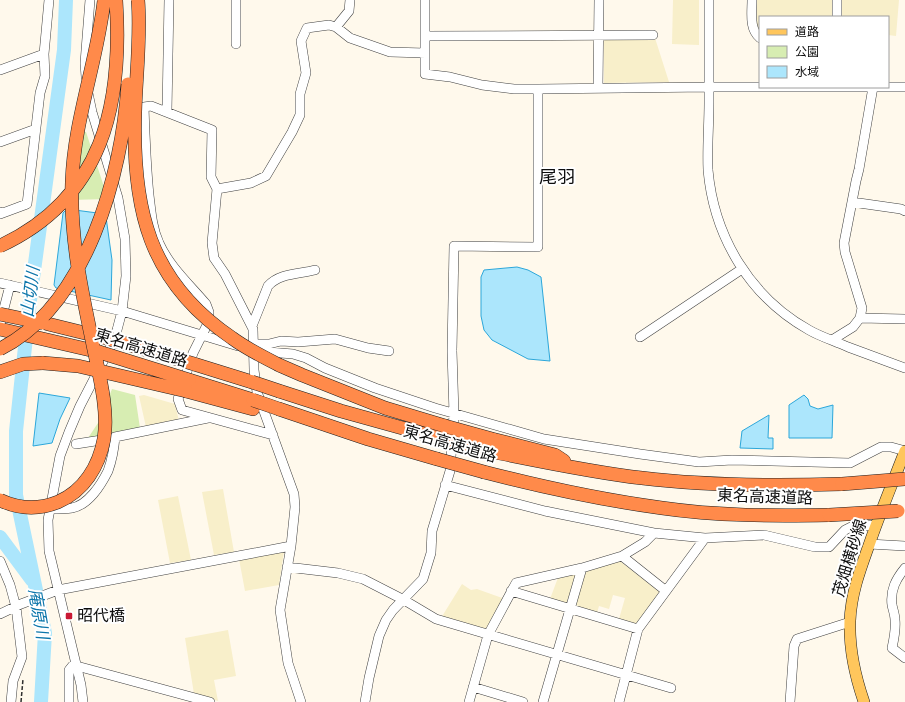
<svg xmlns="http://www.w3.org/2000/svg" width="905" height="702" viewBox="0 0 905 702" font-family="Spectral,'Noto Sans JP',serif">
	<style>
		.farmland { fill: #f8efca }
		.green { fill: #d7edb2 }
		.water { fill: #ace6fc; stroke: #2ca7da }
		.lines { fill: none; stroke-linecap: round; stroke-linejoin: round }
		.river { stroke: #ace6fc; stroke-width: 14 }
		.minor-casing { stroke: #404040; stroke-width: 10 }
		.major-casing { stroke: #1e1e1e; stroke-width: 12 }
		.highway-casing { stroke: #1e1e1e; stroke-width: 14 }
		.path { stroke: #2f2f2f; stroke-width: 1.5; stroke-dasharray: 4 2; stroke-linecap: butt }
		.minor { stroke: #fff; stroke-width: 9 }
		.major { stroke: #ffc65c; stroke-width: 11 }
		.highway { stroke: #ff8a4a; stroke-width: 13 }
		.highway-bridge-casing { stroke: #1e1e1e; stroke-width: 14; stroke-linecap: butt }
		.highway-bridge { stroke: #ff8a4a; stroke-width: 13 }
		.poi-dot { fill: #c91833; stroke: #fff; stroke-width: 1.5 }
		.labels { text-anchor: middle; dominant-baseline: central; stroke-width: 4; stroke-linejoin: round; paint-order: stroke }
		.street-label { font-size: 16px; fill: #0d0d0d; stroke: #fff }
		.poi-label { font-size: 16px; fill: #0d0d0d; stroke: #fff; text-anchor: start }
		.water-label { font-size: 17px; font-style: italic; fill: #0b75aa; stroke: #fff }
		.quarter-label { font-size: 18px; fill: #0d0d0d; stroke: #fff }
	</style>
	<rect width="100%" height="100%" fill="#fff9ec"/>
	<path class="farmland" d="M 673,0 L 699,0 L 699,45 L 672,44 Z
		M 757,0 L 833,0 L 833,17 L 760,17 L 760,31 L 757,31 Z
		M 842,0 L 899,0 L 896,36 L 888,35 L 888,17 L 842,17 Z
		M 606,38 L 655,38 L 669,82 L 604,83 L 604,41 Z
		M 144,395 L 175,404 L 179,421 L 146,427 L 139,396 Z
		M 223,489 L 234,552 L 214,555 L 202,492 Z
		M 178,496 L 191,560 L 170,563 L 158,500 Z
		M 284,551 L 279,585 L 245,591 L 239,559 Z
		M 620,561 L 661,593 L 636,624 L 619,619 L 625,598 L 613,595 L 609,609 L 599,606 L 597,613 L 578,607 L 576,603 L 585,571 Z
		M 575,572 L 577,575 L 569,603 L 566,604 L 550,599 L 559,575 Z
		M 462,584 L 471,590 L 477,589 L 505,599 L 487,632 L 441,618 Z
		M 228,630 L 236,676 L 214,680 L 218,701 L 194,694 L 185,638 Z"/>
	<path class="green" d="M 86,132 L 108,199 L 70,200 L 75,133 Z
		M 112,389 L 135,395 L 140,428 L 88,438 L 100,420 Z"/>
	<path class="water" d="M 67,209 L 105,214 L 106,217 L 112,260 L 111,300 L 56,288 L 54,285 L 63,213 Z
		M 517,267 L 528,270 L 541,277 L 550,361 L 528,359 L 492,340 L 484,330 L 481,316 L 481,277 L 484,270 Z
		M 39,393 L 70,398 L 60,419 L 52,443 L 33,446 Z
		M 804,395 L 808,399 L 810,406 L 818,409 L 833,405 L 832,438 L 789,438 L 789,405 Z
		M 769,415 L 768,438 L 773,438 L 773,449 L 740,448 L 742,431 Z"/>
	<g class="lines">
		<path class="river" d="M 0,537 L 32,580
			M 41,702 L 45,633 L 16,495 L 16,431 L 30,300 L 64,50 L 66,0"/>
		<defs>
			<path id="minor" d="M 425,0 L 425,74 L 450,77 L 482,85 L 514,89 L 538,89 L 709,87 L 905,87
				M 709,0 C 709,34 709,69 709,103 C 709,125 707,148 708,170 C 714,237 750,297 809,330 C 821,337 835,341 848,347 C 867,354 886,361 905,368
				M 752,0 C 752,13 749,29 760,38
				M 837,0 L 837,17
				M 336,27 L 349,11 L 350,0
				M 425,36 L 653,35
				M 236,44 L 236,0
				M 0,70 L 44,54
				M 86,77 L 85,63 L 90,0
				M 598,88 L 599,0
				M 167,111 L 169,0
				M 0,142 L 36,129
				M 217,189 L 251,183 L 266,176 L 292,132 L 300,115 L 300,94 L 306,73 L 301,41 L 307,28 L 329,25 L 336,27 L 350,38 L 390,52 L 425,53
				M 852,202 L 901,209 L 905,211
				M 0,212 L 0,214 L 27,204 L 40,93 L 45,76 L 44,54 L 49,0
				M 0,283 L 122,311 L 238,346
				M 860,318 L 905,319
				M 0,324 L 10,285
				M 252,326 L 268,286 C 279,273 300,274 315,270
				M 640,337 L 742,269
				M 832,340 L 853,327 L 860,318 L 862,308 L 845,252 L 844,243 L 856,181 L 859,169 L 873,87
				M 254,344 L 269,344 L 281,341 L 298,342 L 335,339 L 368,348 L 389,351
				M 256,351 L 293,354 L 306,358 L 325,368 L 375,388 L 435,408 L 544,439 L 640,454 L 699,462 L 732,460 L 850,463 L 881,447 L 891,447 L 905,451
				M 273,435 L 182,410 L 178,399 L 193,353 L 207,325 L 209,312 L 206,304 C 190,285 169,266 159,243 C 152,228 151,211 149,195 C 146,166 145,137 144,107 L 151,106 L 212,130 L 211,177 L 217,189 L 212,243 L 214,258 L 225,274 L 253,329 L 254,370 L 257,392 L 294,494 L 295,507 L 291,546 L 280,610 L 288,663 L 301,702
				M 76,444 L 108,439
				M 445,485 L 545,511 L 654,533 L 705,538 L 764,535 L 815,547 L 829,547 L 845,530 L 851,527 L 876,525
				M 50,509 C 57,509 65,509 72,508 C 88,505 101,485 108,471 C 112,460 114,449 115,437 L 208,418
				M 869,544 L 905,546
				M 622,556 L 666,591
				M 0,561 L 10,585 L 16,607 L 22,657 L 13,681 L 11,702
				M 287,567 L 338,573 L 363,579 L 404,600 L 436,619 L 671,688
				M 905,568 C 896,579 890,590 892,605 C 893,610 895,615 895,620 C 896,629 894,639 892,648 L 905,658
				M 511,591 L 638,629
				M 0,614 L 21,604 L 58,590 L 291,546
				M 473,687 L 523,702
				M 69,702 L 69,670 L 73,665 L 210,702
				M 83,702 L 81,685 L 49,551 L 48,520 L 60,456 L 69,432 L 80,406 L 111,346 L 117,330 L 122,311 L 126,276 L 125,239 L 118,198 L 92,112 L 88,93
				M 365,702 L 369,678 L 379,636 L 386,620 L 393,610 L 423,579 L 431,553 L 432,531 L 450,471 L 454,414 L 452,351 L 454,246 L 538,247 L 538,89
				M 469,702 L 488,635 L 516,583 L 582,568 L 622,556 L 645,542 L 654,533
				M 543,702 L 582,568
				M 619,702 L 638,629 L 705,538
				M 790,702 L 794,646 L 797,639 L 850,622"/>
			<path id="major" d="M 864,702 C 855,676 849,649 850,621 C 851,594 860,570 869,545 C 880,513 893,482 905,451"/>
			<path id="highway" d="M 48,324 L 101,337
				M 0,329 L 99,352
				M 194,364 L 252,382
				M 279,365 L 302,375 L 385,408 L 445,426
				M 0,372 L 23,364 L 43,363
				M 189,380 L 253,400
				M 186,391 L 253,409
				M 279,391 L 341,411 L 442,439
				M 279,409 L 368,439 L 437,459
				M 492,439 L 555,455 L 564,461
				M 489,451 C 540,461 590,472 642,478 C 708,486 775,486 842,484
				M 484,472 C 542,487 602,500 662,508 C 717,516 773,516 829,515"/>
		</defs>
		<use href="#minor" class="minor-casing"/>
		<use href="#major" class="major-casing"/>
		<use href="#highway" class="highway-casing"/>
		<path class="path" d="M 21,702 L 23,679"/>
		<use href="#minor" class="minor"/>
		<use href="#major" class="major"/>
		<use href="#highway" class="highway"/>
		<defs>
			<path id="highway-bridge" d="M 138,0 C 141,37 136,75 135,112 C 132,208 148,281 232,338 C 247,349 263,357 279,365
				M 0,246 C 103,198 123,105 116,0
				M 0,314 L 43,323
				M 103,337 L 194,364
				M 0,349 C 87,305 122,174 128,84
				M 99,352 L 189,380
				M 43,363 L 78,366 L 186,391
				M 252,382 L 279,391
				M 253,400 L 279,409
				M 445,426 L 492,439
				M 442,439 L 489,451
				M 437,459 L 484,472
				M 842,484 L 905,479
				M 0,500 C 19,509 38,510 58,502 C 84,491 99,466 104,439 C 109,408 98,371 92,340 C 81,288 70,236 72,182 C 74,120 97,62 104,1
				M 829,515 L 898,511"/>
		</defs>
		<use href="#highway-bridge" class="highway-bridge-casing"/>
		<use href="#highway-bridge" class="highway-bridge"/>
	</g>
	<rect class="poi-dot" x="65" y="612" width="8" height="8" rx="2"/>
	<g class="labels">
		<g class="street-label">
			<text transform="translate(141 348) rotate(17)">東名高速道路</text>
			<text transform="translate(450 444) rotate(16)">東名高速道路</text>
			<text transform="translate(765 497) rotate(2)">東名高速道路</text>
			<text transform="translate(850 558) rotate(-73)">茂畑横砂線</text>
		</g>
		<g class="poi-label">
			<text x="77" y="616">昭代橋</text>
		</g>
		<g class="water-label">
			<text transform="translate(31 292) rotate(-83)">山切川</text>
			<text transform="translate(38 614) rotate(80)">庵原川</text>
		</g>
		<g class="quarter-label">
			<text x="557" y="177">尾羽</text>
		</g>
	</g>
	<rect x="759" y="16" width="130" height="72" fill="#ffffff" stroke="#9e9e9e"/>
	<rect x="767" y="29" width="20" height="6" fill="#ffc65c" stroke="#9e9e9e"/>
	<text x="795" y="36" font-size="12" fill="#0d0d0d">道路</text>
	<rect x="767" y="46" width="20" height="12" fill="#d7edb2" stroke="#9e9e9e"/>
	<text x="795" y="56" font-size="12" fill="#0d0d0d">公園</text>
	<rect x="767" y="66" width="20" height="12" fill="#ace6fc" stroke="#9e9e9e"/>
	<text x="795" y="76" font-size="12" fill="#0d0d0d">水域</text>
</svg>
